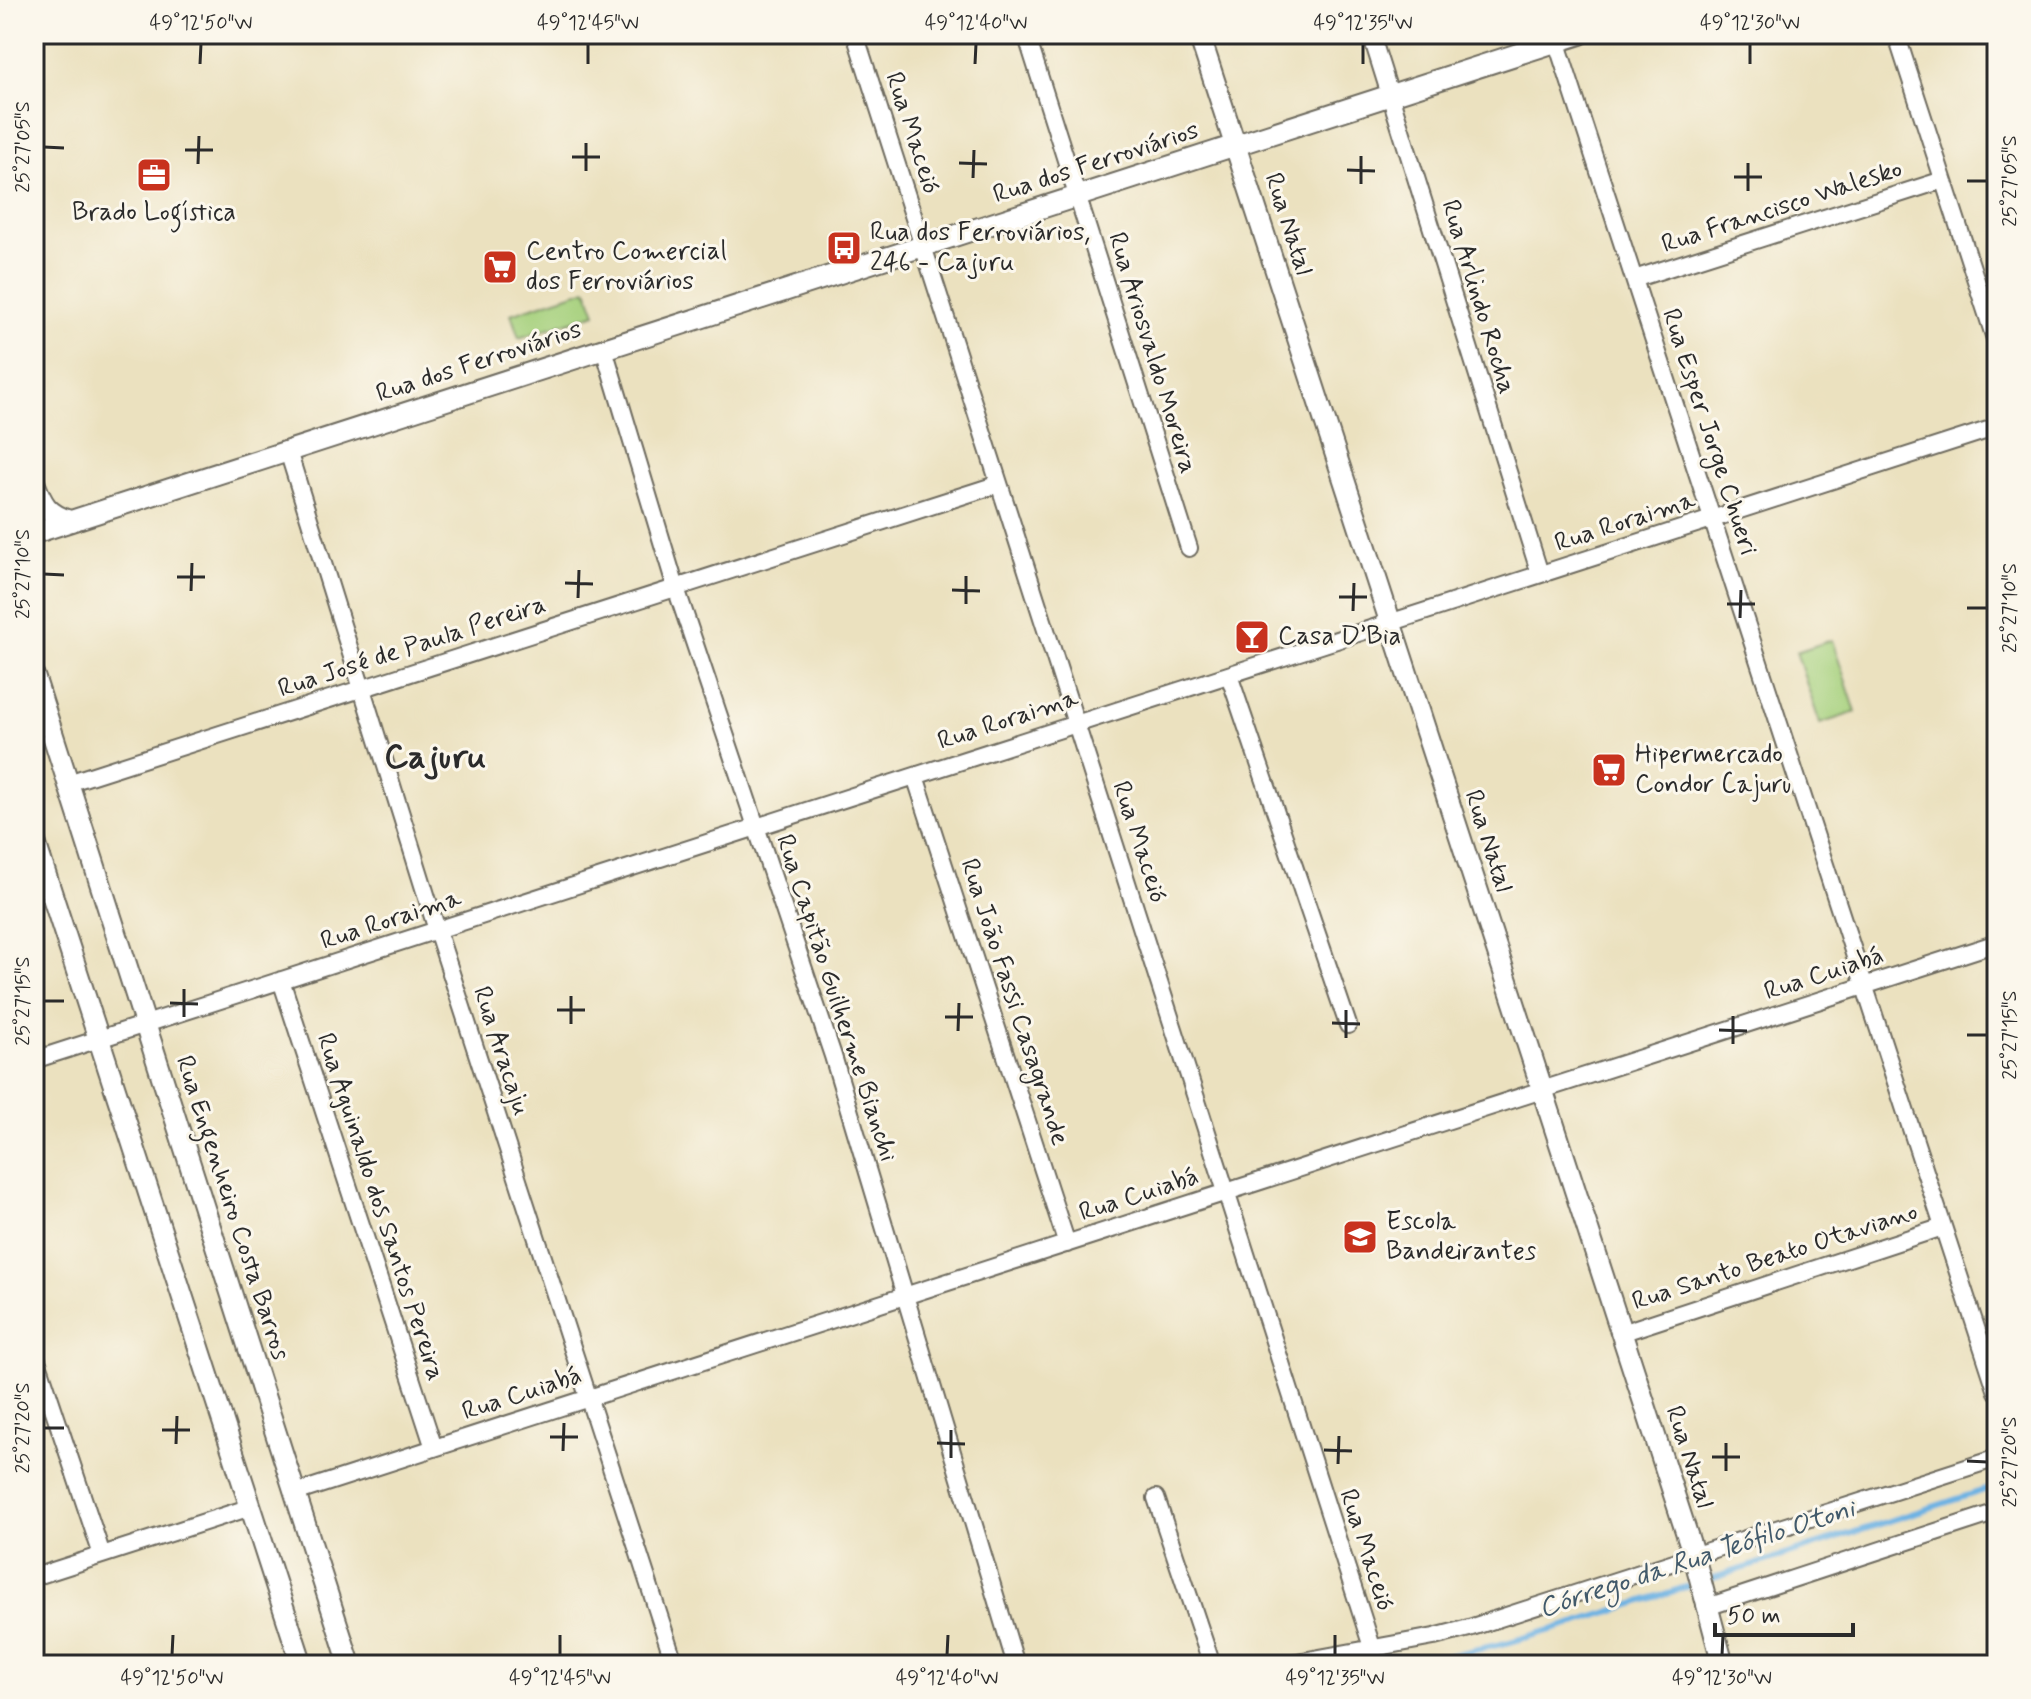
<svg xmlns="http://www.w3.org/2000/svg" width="2031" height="1699" viewBox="0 0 2031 1699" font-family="Mynerve,sans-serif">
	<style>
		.green { fill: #a5d07c; stroke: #687e54; stroke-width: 2 }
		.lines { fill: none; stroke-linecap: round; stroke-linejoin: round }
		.stream { stroke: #6db2e3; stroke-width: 6 }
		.minor-casing { stroke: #6e6b5f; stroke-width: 20 }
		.tertiary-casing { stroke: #6e6b5f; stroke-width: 24 }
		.minor { stroke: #fff; stroke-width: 16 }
		.tertiary { stroke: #fff; stroke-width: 20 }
		.ticks { fill: none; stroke: #2b2b2b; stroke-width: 3 }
		.labels { text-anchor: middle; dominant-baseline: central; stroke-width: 6; stroke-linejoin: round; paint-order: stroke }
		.street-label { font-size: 26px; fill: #2b2b2b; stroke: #fbf7ec }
		.poi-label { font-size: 26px; fill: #2b2b2b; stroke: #fbf7ec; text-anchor: start }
		.water-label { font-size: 28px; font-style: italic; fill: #425a6b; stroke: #fbf7ec }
		.district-label { font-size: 34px; font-weight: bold; fill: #2b2b2b; stroke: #fbf7ec }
		.neatline { fill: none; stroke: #2b2b2b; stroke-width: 3 }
		.ticks-label { font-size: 20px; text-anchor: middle; fill: #2b2b2b }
	</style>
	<rect width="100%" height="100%" fill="#fbf7ec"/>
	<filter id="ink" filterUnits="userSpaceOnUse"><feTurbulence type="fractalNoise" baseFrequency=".0125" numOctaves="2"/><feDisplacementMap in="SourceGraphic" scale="16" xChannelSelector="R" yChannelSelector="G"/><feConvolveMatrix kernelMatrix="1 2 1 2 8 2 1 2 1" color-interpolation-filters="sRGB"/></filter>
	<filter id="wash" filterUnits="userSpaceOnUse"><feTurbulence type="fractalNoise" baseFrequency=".006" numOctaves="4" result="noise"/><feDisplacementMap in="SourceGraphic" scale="32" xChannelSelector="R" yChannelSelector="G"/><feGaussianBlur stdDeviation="1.8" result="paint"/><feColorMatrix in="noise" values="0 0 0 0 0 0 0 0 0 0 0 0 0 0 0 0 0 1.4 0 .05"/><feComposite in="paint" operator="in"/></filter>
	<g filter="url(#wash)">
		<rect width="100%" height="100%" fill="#ebe1bf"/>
		<path class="green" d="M 587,289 L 596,313 L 519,338 L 511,314 Z
			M 1832,640 L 1856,712 L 1820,724 L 1796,652 Z"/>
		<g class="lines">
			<path class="stream" d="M 1408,1665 L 1510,1642 L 1575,1623 L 1997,1486"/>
		</g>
	</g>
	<g filter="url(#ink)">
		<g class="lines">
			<defs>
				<path id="minor" d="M 855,34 L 1372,1647 L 1374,1665
					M 1026,34 L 1189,548
					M 1371,34 L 1540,574
					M 1554,34 L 1997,1392
					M 1896,34 L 1997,345
					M 1634,279 L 1943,180
					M 604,349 L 676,588 L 833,1056 L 1016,1665
					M 288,451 L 437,930 L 675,1665
					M 1229,675 L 1348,1025
					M 915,776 L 1067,1244
					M 68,783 L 999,484
					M 281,980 L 434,1448
					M 34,1060 L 1997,427
					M 1621,1333 L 1943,1227
					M 34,1351 L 102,1555
					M 295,1493 L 1997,943
					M 1156,1498 L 1212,1665
					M 34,1577 L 251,1507
					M 1707,1607 L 1997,1512
					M 1281,1665 L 1434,1637 L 1469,1628 L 1997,1458"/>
				<path id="tertiary" d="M 1199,34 L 1694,1556 L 1723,1665
					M 34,482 C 42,504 47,514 70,521
					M 34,533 L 1580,34
					M 34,676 L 350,1665
					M 34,839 L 302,1665"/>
			</defs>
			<use href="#minor" class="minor-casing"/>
			<use href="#tertiary" class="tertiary-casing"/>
			<use href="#minor" class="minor"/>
			<use href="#tertiary" class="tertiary"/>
		</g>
	</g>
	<path class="ticks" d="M 200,64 L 201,44M 588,64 L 588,44M 975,64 L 976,44M 1363,64 L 1363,44M 1750,64 L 1750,44M 44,147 L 64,148M 185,150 L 213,150M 572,157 L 600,157M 959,163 L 987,164M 198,164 L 199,136M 1347,170 L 1375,171M 586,171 L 586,143M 1734,177 L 1762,177M 973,178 L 974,150M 1967,181 L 1987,181M 1361,184 L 1361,156M 1748,191 L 1748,163M 44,574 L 64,575M 177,577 L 205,577M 565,583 L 593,584M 952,590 L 980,591M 191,591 L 192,563M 1339,597 L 1367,597M 578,598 L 579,570M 966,604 L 966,576M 1727,604 L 1755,604M 1967,608 L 1987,608M 1353,611 L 1354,583M 1740,618 L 1741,590M 44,1001 L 64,1001M 170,1003 L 198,1004M 557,1010 L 585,1010M 184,1017 L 184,989M 945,1017 L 973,1017M 1332,1023 L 1360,1024M 571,1024 L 571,996M 1719,1030 L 1747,1031M 958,1031 L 959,1003M 1967,1035 L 1987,1035M 1346,1038 L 1346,1010M 1733,1044 L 1733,1016M 44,1428 L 64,1428M 162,1430 L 190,1430M 550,1437 L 578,1437M 937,1443 L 965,1444M 176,1444 L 177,1416M 1324,1450 L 1352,1451M 563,1451 L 564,1423M 1712,1457 L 1740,1457M 951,1458 L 951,1430M 1967,1461 L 1987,1462M 1338,1464 L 1339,1436M 1726,1471 L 1726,1443M 172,1655 L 173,1635M 560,1655 L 560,1635M 947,1655 L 948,1635M 1335,1655 L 1335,1635M 1722,1655 L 1723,1635"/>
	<defs>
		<symbol id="office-square" viewBox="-11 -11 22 22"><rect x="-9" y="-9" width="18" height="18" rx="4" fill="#c8321e" stroke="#fbf7ec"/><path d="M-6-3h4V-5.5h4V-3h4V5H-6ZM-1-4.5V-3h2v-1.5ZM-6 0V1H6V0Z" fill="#fff"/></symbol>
		<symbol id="bus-square" viewBox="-11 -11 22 22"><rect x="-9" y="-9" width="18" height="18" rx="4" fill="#c8321e" stroke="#fbf7ec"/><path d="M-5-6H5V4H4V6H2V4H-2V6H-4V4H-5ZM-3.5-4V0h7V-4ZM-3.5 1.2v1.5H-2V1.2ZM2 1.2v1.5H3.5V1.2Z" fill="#fff"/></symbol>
		<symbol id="supermarket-square" viewBox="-11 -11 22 22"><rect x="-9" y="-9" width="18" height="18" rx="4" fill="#c8321e" stroke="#fbf7ec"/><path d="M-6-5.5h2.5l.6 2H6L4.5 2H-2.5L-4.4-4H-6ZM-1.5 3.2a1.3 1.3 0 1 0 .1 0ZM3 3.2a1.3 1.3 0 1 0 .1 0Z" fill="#fff"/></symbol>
		<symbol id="bar-square" viewBox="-11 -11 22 22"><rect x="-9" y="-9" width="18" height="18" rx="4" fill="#c8321e" stroke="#fbf7ec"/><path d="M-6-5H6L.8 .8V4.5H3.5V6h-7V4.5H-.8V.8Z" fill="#fff"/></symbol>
		<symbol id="school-square" viewBox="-11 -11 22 22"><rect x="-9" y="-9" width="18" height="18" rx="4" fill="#c8321e" stroke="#fbf7ec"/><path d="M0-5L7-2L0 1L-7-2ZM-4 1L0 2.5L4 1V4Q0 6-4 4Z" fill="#fff"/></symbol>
	</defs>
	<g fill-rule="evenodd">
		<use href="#office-square" x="134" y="155" width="40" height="40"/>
		<use href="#bus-square" x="824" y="228" width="40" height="40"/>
		<use href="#supermarket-square" x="480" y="247" width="40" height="40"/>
		<use href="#bar-square" x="1232" y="617" width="40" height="40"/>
		<use href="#supermarket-square" x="1589" y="750" width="40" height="40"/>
		<use href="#school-square" x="1340" y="1217" width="40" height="40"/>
	</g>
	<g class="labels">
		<g class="street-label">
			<text transform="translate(912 133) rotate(72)">Rua Maceió</text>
			<text transform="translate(1096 163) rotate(-18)">Rua dos Ferroviários</text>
			<text transform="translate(1782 207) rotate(-18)">Rua Francisco Walesko</text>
			<text transform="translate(1288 224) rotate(72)">Rua Natal</text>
			<text transform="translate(1478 297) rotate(73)">Rua Arlindo Rocha</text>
			<text transform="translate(1152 353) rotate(73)">Rua Ariosvaldo Moreira</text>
			<text transform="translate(479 362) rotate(-18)">Rua dos Ferroviários</text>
			<text transform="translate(1709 432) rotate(72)">Rua Esper Jorge Chueri</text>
			<text transform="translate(1625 522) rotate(-18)">Rua Roraima</text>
			<text transform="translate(412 647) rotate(-18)">Rua José de Paula Pereira</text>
			<text transform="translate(1008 720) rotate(-18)">Rua Roraima</text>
			<text transform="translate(1488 841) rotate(72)">Rua Natal</text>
			<text transform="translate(1139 842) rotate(72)">Rua Maceió</text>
			<text transform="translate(391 920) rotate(-18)">Rua Roraima</text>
			<text transform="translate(1824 974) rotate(-18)">Rua Cuiabá</text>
			<text transform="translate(836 998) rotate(72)">Rua Capitão Guilherme Bianchi</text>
			<text transform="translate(1014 1002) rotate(72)">Rua João Fassi Casagrande</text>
			<text transform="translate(501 1051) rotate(72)">Rua Aracaju</text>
			<text transform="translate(1139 1195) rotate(-18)">Rua Cuiabá</text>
			<text transform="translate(380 1207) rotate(72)">Rua Aguinaldo dos Santos Pereira</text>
			<text transform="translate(232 1208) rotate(72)">Rua Engenheiro Costa Barros</text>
			<text transform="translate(1775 1257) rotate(-18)">Rua Santo Beato Otaviano</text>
			<text transform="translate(522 1394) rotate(-18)">Rua Cuiabá</text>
			<text transform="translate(1689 1457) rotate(72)">Rua Natal</text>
			<text transform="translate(1366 1550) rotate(72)">Rua Maceió</text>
		</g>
		<g class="poi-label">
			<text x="154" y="213" text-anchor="middle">Brado Logística</text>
			<text x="870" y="233">Rua dos Ferroviários,<tspan x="870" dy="30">246 - Cajuru</tspan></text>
			<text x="526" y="252">Centro Comercial<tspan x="526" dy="30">dos Ferroviários</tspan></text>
			<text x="1278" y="637">Casa D’Bia</text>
			<text x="1635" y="755">Hipermercado<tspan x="1635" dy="30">Condor Cajuru</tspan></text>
			<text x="1386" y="1222">Escola<tspan x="1386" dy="30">Bandeirantes</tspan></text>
		</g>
		<g class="water-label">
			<text transform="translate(1697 1559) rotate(-18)">Córrego da Rua Teófilo Otoni</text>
		</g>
		<g class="district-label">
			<text x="435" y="757">Cajuru</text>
		</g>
	</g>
	<rect width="2031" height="1699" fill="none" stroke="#fbf7ec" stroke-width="88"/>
	<path d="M1715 1623v12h138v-12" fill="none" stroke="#2b2b2b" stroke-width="4"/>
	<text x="1727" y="1623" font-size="24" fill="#2b2b2b" stroke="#fbf7ec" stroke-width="6" paint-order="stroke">50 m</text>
	<rect x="44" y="44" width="1943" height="1611" class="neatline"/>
	<g class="ticks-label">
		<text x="201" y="29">49°12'50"W</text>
		<text x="588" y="29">49°12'45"W</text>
		<text x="976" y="29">49°12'40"W</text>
		<text x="1363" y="29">49°12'35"W</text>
		<text x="1750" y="29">49°12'30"W</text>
		<text transform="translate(22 147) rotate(-90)" y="7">25°27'05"S</text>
		<text transform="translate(2009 181) rotate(-90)" y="7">25°27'05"S</text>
		<text transform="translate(22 574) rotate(-90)" y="7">25°27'10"S</text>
		<text transform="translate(2009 608) rotate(-90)" y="7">25°27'10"S</text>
		<text transform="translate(22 1001) rotate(-90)" y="7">25°27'15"S</text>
		<text transform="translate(2009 1035) rotate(-90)" y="7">25°27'15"S</text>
		<text transform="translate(22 1428) rotate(-90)" y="7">25°27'20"S</text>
		<text transform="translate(2009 1462) rotate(-90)" y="7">25°27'20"S</text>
		<text x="172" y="1684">49°12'50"W</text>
		<text x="560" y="1684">49°12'45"W</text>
		<text x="947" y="1684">49°12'40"W</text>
		<text x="1335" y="1684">49°12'35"W</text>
		<text x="1722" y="1684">49°12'30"W</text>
	</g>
</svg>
